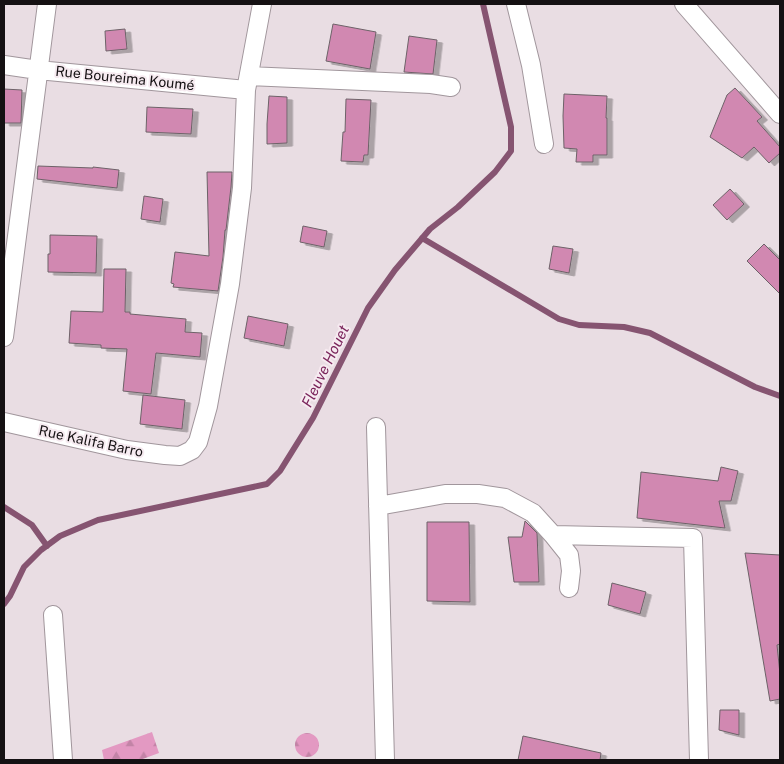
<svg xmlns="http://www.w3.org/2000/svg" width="784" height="764" viewBox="0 0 784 764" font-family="'Public Sans',sans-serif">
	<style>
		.forest { fill: url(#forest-firs) }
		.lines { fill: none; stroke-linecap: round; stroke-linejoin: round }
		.stream { stroke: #865471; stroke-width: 6 }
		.building { fill: #d188b1; stroke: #6d6268; filter: url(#shadow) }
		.street-casing { stroke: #a1969c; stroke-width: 20 }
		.street { stroke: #fff; stroke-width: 18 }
		.labels { text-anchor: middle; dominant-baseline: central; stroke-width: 4; stroke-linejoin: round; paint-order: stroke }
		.street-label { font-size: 14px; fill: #151113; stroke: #f6eaf0 }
		.water-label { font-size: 15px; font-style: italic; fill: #7b265c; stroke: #f6eaf0 }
	</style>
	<defs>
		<pattern id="forest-firs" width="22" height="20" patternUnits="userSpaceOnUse" patternTransform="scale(1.25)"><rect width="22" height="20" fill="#e399c2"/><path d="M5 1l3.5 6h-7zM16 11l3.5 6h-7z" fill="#c283a6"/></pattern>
		<filter id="shadow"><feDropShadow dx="5.5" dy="3" stdDeviation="0" flood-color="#0004"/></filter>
	</defs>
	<rect width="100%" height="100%" fill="#e9dde3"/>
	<path class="forest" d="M 152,732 L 159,753 L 140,760 L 104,760 L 102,750 Z
		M295 745a12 12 0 1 1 24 0a12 12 0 1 1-24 0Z"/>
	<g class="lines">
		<path class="stream" d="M 422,238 L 559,319 L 579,325 L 624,327 L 650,333 L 755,387 L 780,396
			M 4,507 L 32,525 L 47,546
			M 4,604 L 10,596 L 24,567 L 41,550 L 60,536 L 98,520 L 267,484 L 280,471 L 313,418 L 368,308 L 395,270 L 430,229 L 458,207 L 495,172 L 511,151 L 511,127 L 483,4"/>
	</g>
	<path class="building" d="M 333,24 L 376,32 L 370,69 L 326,61 Z
		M 125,29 L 127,49 L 106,51 L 105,31 Z
		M 409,36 L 437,40 L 433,74 L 404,72 Z
		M 735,88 L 762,117 L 757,121 L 780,147 L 780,153 L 769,163 L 754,147 L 742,158 L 710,137 L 727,95 Z
		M 4,89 L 22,90 L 21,123 L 4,123 Z
		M 564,94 L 607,96 L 606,118 L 607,118 L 607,155 L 593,155 L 593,162 L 576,162 L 577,149 L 564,148 L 563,116 Z
		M 269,96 L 287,97 L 287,143 L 267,144 L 267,124 Z
		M 346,99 L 371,100 L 368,155 L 364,155 L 363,162 L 341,161 L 343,132 L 345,132 Z
		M 147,107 L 193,109 L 191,134 L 146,132 Z
		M 38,166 L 93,168 L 93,167 L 119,170 L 117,188 L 37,179 Z
		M 207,172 L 232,172 L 231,187 L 226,230 L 225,230 L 223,257 L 218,291 L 173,287 L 174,284 L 171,283 L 175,252 L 209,256 Z
		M 730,189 L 744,204 L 727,220 L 713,205 Z
		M 144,196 L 163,199 L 160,222 L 141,219 Z
		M 303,226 L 327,231 L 324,247 L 300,242 Z
		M 50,235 L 97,236 L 96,273 L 48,272 L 48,254 L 50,254 Z
		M 764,244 L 780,260 L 780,294 L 747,261 Z
		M 553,246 L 573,249 L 569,273 L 549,269 Z
		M 104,269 L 126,269 L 125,312 L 130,312 L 130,314 L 186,319 L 185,332 L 202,333 L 200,357 L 156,353 L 151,394 L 123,391 L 127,349 L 101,348 L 101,345 L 69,343 L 71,311 L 103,312 Z
		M 248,316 L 288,324 L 284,346 L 244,338 Z
		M 143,395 L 185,400 L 182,429 L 140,424 Z
		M 721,467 L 738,471 L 731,501 L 719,501 L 725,528 L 637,518 L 641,472 L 718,481 Z
		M 525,521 L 537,533 L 539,582 L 514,582 L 508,537 L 522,537 Z
		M 427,522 L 469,522 L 470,602 L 427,601 Z
		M 745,553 L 780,555 L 780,644 L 777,645 L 780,674 L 780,699 L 770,701 Z
		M 612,583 L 646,592 L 640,614 L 608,605 Z
		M 720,710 L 739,710 L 739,735 L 719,730 Z
		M 523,736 L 601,753 L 600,760 L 518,760 Z"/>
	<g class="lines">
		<defs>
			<path id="street" d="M 516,4 L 531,65 L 544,144
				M 684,4 L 780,114
				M 4,65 L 38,70 L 246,90
				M 250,76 L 431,84 L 451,87
				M 4,337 L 47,4
				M 4,422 L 127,450 L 165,455 L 180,456 L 192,450 L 198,442 L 208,406 L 230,284 L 242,188 L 246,90 L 262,4
				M 376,427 L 385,760
				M 378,506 L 445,494 L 478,494 L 505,498 L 533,513 L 553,535 L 569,555 L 571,571 L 569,588
				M 553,535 L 693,538 L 699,760
				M 53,615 L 63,760"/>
		</defs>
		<use href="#street" class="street-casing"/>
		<use href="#street" class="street"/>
	</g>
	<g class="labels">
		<g class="street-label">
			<text transform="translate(125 78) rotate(6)">Rue Boureima Koumé</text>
			<text transform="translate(91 441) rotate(12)">Rue Kalifa Barro</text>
		</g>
		<g class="water-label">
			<text transform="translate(325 366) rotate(-64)">Fleuve Houet</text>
		</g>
	</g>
	<rect width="784" height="764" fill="none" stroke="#151113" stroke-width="10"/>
</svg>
